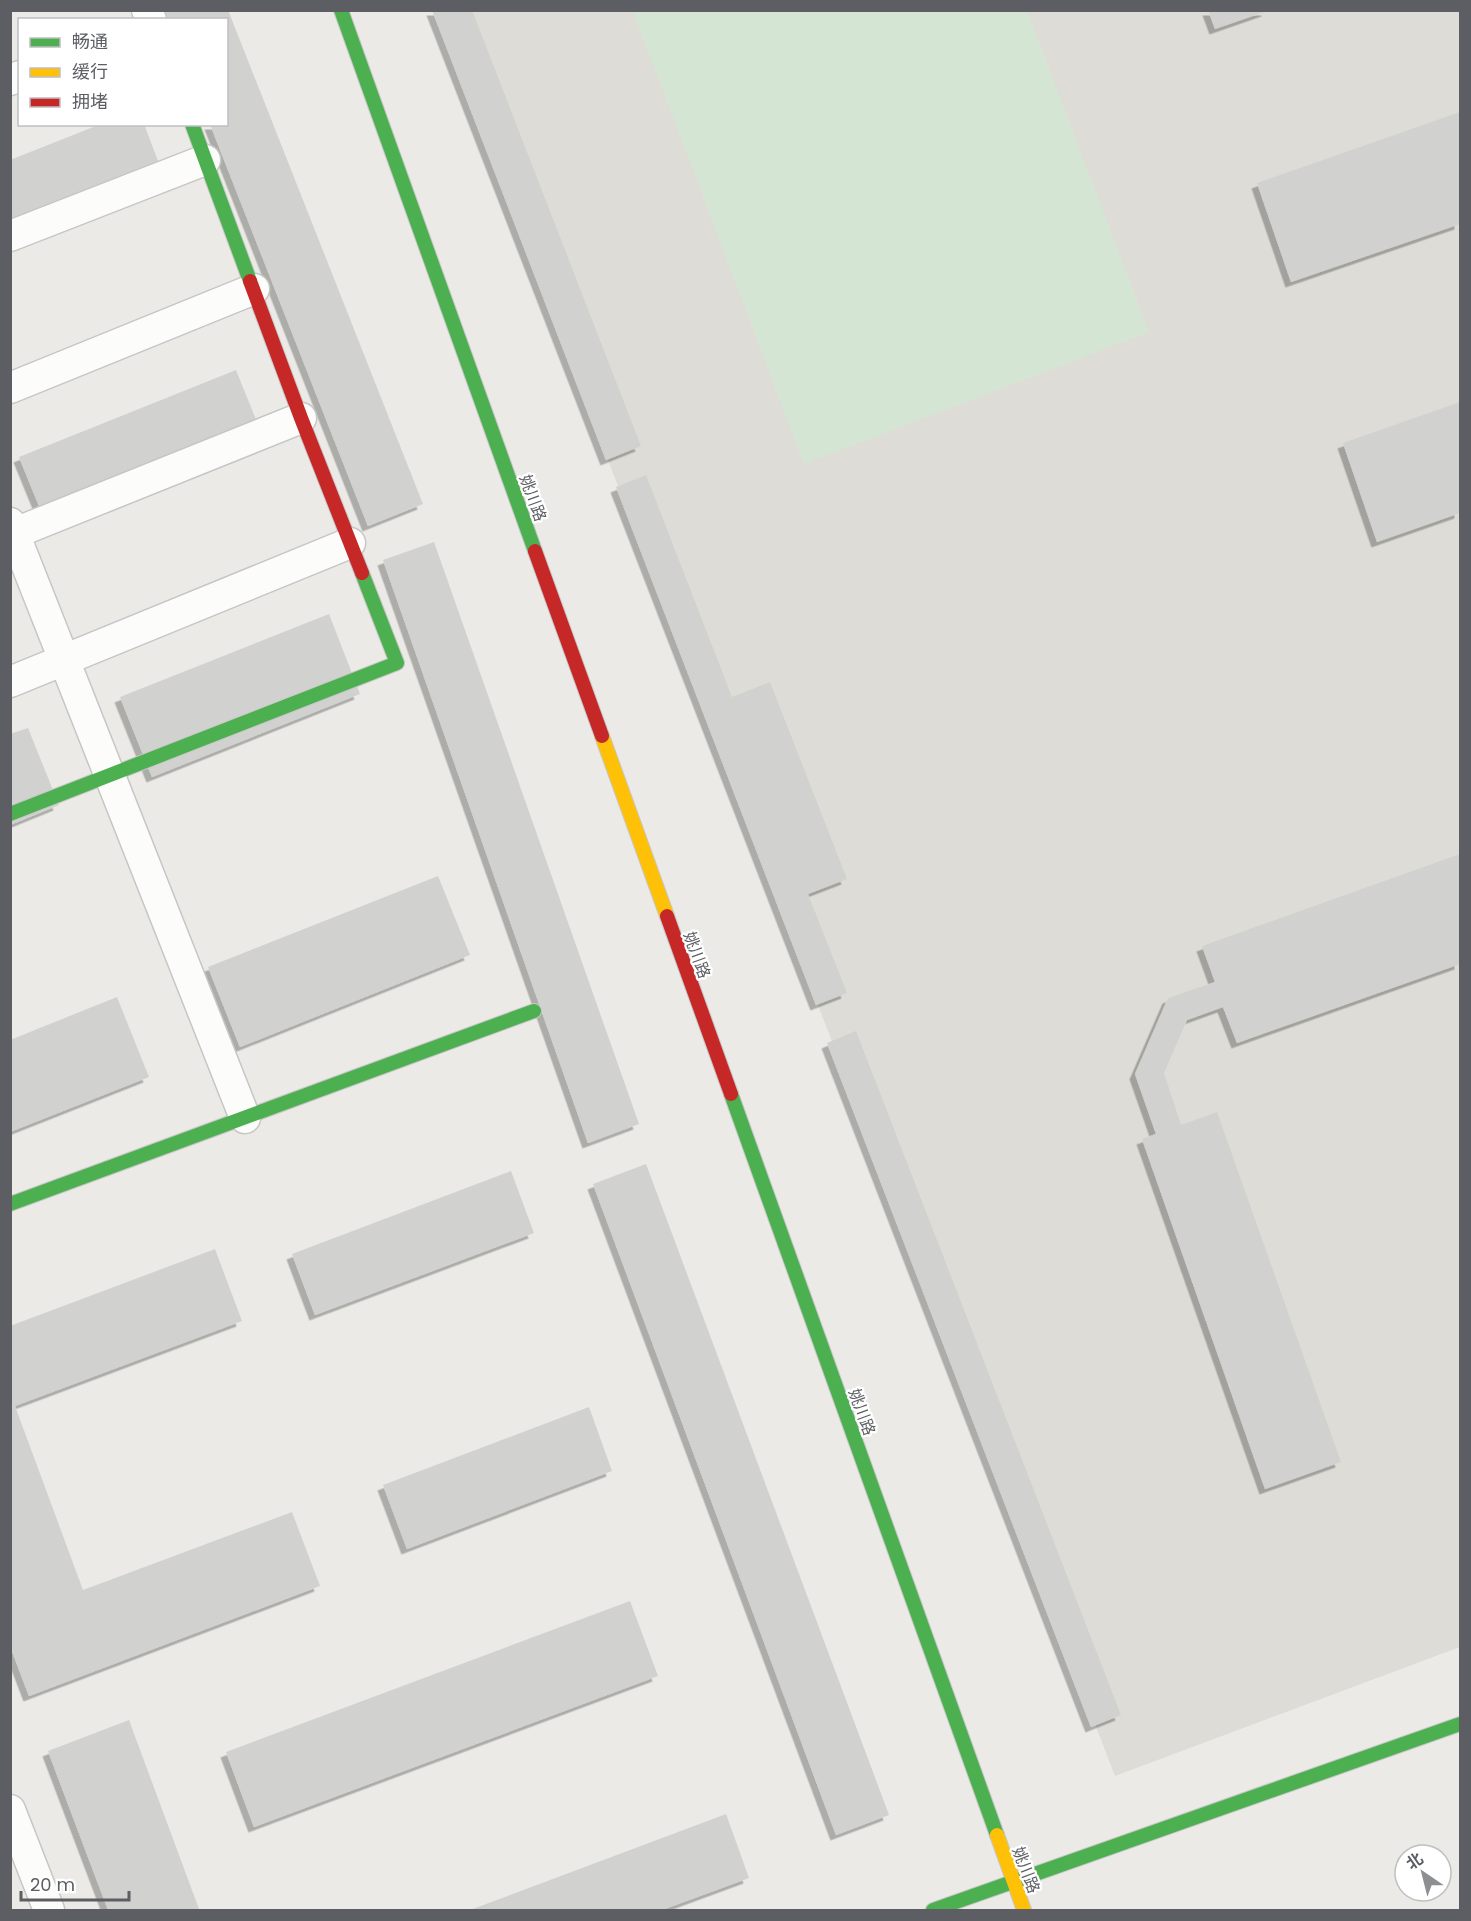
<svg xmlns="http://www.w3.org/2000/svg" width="1471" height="1921" viewBox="0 0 1471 1921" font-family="Poppins,'Noto Sans SC',sans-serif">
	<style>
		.education { fill: #dedcd6 }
		.green { fill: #d5e5d4 }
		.building { fill: #d1d1cf; filter: url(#shadow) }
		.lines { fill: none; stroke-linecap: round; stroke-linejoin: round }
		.street-casing { stroke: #c7c6c6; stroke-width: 33 }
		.fast-casing { stroke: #c7c7c8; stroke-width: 16 }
		.slow-casing { stroke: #c7c7c8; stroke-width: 16 }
		.jam-casing { stroke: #c7c7c8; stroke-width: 16 }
		.street { stroke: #fcfcfb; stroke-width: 30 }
		.fast { stroke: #4caf50; stroke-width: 14 }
		.slow { stroke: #ffc107; stroke-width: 14 }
		.jam { stroke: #c62828; stroke-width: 14 }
		.labels { text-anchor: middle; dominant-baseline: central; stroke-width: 4.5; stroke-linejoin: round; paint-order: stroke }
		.street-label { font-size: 16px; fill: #5c5e63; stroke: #fff }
	</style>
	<defs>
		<filter id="shadow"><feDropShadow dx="-5.5" dy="5.5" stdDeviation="0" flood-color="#0004"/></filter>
	</defs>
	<rect width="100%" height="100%" fill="#ebeae6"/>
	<path class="education" d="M 435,11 L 1460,11 L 1460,1647 L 1115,1776 Z"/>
	<path class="green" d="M 633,11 L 1027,11 L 1149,332 L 804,464 Z"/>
	<path class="building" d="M 165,10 L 228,10 L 423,504 L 368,526 L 210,124 L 226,124 L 226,20 L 168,20 Z
		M 432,10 L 472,10 L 641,446 L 606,460 Z
		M 1208,10 L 1267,10 L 1267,11 L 1215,29 Z
		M 1460,112 L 1460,224 L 1291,282 L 1257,183 Z
		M 101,124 L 144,124 L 166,182 L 10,244 L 10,160 Z
		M 236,370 L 265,442 L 48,528 L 19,457 Z
		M 1460,402 L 1460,513 L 1377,542 L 1343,443 Z
		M 646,475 L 732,697 L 770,682 L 847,879 L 808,894 L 847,993 L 816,1005 L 616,487 Z
		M 434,542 L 639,1124 L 588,1143 L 383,560 Z
		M 329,614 L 360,694 L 152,777 L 120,697 Z
		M 28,728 L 59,805 L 10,825 L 10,734 Z
		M 1460,854 L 1460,964 L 1237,1043 L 1223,1007 L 1187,1020 L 1164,1073 L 1181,1125 L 1217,1112 L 1341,1462 L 1265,1489 L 1142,1139 L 1156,1134 L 1135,1074 L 1168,998 L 1215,982 L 1202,946 Z
		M 438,876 L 470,955 L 240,1047 L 208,967 Z
		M 117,997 L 149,1077 L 10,1132 L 10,1040 Z
		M 856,1031 L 1121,1715 L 1091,1727 L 827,1043 Z
		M 646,1164 L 889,1815 L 836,1835 L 593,1184 Z
		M 511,1171 L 534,1233 L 315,1315 L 292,1254 Z
		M 215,1249 L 242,1321 L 15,1406 L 83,1590 L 292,1512 L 320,1586 L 29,1696 L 10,1646 L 10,1326 Z
		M 589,1407 L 612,1471 L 407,1549 L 383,1485 Z
		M 630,1601 L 658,1676 L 254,1827 L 226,1752 Z
		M 129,1720 L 199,1909 L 195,1910 L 108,1910 L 48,1751 Z
		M 726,1814 L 749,1878 L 662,1910 L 470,1910 Z"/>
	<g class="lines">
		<defs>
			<path id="street" d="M 147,10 L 151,20
				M 10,80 L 20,76
				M 10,236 L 205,160
				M 10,388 L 254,289
				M 10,523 L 245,1118
				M 10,535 L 301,418
				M 10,682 L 350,543
				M 10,1810 L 49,1910"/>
			<path id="fast" d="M 341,10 L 535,551
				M 192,124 L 250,281
				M 10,814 L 397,663 L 362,573
				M 731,1094 L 997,1835
				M 10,1204 L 534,1011
				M 933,1910 L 1460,1724"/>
			<path id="slow" d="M 602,736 L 667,916
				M 997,1835 L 1024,1910"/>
			<path id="jam" d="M 250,281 L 301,418 L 362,573
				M 535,551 L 602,736
				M 667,916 L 731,1094"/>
		</defs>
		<use href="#street" class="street-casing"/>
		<use href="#fast" class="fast-casing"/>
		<use href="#slow" class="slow-casing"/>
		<use href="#jam" class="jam-casing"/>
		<use href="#street" class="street"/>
		<use href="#fast" class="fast"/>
		<use href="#slow" class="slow"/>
		<use href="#jam" class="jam"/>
	</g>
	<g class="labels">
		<g class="street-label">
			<text transform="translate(533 498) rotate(70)">姚川路</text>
			<text transform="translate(697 955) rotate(70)">姚川路</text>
			<text transform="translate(862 1412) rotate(70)">姚川路</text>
			<text transform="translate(1026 1870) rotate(69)">姚川路</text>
		</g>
	</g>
	<rect width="1471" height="1921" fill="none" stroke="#5c5e63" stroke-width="24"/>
	<rect x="18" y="18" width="210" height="108" fill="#ffffff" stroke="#bebfc1" stroke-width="1.5"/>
	<rect x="30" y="38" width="30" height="9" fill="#4caf50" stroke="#bebfc1" stroke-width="1.5"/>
	<text x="72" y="48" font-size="18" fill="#5c5e63">畅通</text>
	<rect x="30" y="68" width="30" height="9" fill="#ffc107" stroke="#bebfc1" stroke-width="1.5"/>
	<text x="72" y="78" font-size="18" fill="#5c5e63">缓行</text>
	<rect x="30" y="98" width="30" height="9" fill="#c62828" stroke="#bebfc1" stroke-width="1.5"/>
	<text x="72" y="108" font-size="18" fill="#5c5e63">拥堵</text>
	<g transform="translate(1423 1873) rotate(325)"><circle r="28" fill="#ffffff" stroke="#bebfc1" stroke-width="1.5"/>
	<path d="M0-4.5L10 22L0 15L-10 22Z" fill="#8e8f91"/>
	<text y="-9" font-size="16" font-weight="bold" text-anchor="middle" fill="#5c5e63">北</text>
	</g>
	<path d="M21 1891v9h108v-9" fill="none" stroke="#5c5e63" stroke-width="3"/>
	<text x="30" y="1891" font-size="18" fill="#5c5e63" stroke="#ffffff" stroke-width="4.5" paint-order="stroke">20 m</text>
</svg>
